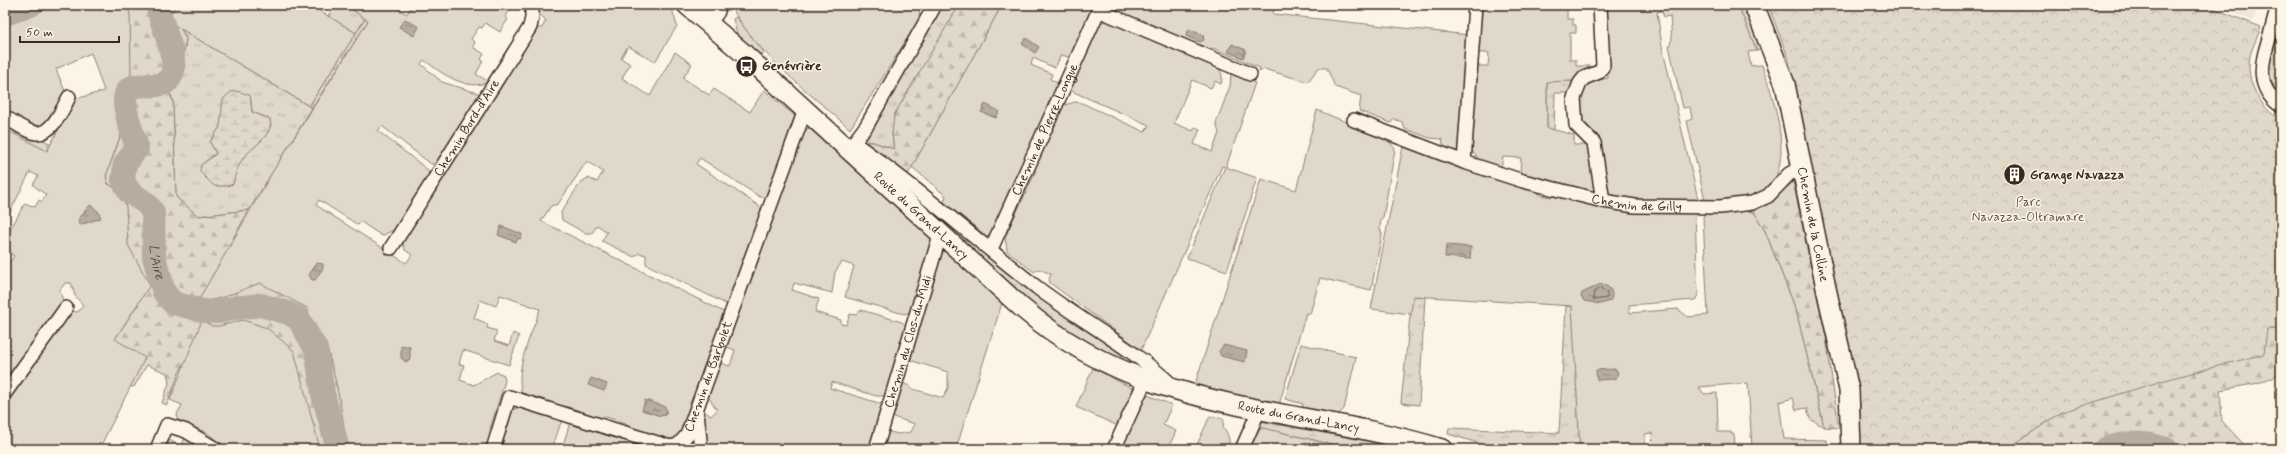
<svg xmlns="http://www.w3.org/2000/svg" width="2286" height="454" viewBox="0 0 2286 454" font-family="Mynerve,sans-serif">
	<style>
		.built { fill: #eee6d6 }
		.grass { fill: url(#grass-tufts); stroke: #8e8173; fill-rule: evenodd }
		.forest { fill: url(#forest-firs); stroke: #8e8173 }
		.wetland { fill: url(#wetland-marsh); stroke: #8e8173 }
		.park { fill: url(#park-crowns); stroke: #8e8173 }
		.garden { fill: #e0d8c8; stroke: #8e8173 }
		.water { fill: url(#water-ripples); stroke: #85796b }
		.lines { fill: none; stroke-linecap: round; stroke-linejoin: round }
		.shore { stroke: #6d5e51; stroke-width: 1 }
		.river { stroke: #b7ad9e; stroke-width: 24 }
		.street-casing { stroke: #3b2a1e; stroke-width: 16 }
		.secondary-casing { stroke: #3b2a1e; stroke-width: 22 }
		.street { stroke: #fcf5e5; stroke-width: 13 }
		.secondary { stroke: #fcf5e5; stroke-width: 19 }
		.labels { text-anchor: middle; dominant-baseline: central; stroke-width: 3; stroke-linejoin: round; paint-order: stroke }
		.poi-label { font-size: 13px; font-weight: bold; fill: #3b2a1e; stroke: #fcf5e5; text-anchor: start }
		.street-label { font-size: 13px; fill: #3b2a1e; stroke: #fcf5e5 }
		.park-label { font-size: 13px; fill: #645648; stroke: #fcf5e5 }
		.water-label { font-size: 14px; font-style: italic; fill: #605144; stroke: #fcf5e5 }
	</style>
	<defs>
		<pattern id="grass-tufts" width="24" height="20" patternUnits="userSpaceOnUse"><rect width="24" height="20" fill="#e0d8c8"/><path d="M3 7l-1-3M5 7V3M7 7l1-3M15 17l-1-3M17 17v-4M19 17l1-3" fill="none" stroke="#c1baab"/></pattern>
		<pattern id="forest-firs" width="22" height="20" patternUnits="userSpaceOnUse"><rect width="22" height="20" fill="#e0d8c8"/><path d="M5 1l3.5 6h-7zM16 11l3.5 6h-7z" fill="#c1baab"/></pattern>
		<pattern id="wetland-marsh" width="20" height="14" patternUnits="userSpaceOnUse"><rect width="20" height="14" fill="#e0d8c8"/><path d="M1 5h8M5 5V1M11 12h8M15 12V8" fill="none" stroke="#c1baab"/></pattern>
		<pattern id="park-crowns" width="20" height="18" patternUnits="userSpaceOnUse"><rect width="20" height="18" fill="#e0d8c8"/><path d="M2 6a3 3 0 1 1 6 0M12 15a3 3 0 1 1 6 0" fill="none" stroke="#c1baab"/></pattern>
		<pattern id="water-ripples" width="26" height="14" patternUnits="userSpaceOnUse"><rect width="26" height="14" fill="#b7ad9e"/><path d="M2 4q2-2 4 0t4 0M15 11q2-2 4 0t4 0" fill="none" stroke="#968d80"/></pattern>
	</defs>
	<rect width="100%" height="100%" fill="#fcf5e5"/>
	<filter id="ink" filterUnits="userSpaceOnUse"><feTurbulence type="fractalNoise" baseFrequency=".025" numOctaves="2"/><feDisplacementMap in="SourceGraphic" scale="8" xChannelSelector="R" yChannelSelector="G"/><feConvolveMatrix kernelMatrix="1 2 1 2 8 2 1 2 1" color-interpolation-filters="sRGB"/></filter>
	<g filter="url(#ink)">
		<path class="built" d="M 2214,5 L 2256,5 L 2254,21 L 2237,14 Z"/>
		<path class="grass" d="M 332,5 L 346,5 L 365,19 L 356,33 L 328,16 L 332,9 Z
			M 940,5 L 963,5 L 955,12 L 892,134 L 894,149 L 873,142 L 867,142 L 869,135 Z
			M 1738,5 L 1745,5 L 1763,49 L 1757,51 Z
			M 736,17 L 764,52 L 760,56 L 737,34 L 733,19 Z
			M 181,29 L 312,108 L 249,210 L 198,216 L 176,197 L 173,102 L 171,95 L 168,92 L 178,82 L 180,57 L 184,51 L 186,39 ZM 251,100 L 252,112 L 270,119 C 274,137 250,147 242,160 C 237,167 235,175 233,184 L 201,165 L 216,153 L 210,142 L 220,127 L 223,113 Z
			M 1547,81 L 1573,81 L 1569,93 L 1555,93 L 1554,130 L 1547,128 Z
			M 878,164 L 1144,367 L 1149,374 L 1067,332 L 1036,308 Z
			M 1412,296 L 1425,297 L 1419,405 L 1401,403 Z
			M 1566,306 L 1572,306 L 1573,310 L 1580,449 L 1498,449 L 1448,434 L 1449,428 L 1559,433 Z
			M 1260,421 L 1394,446 L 1392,449 L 1351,449 L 1263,428 L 1255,433 Z"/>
		<path class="forest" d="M 5,5 L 58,5 L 5,30 Z
			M 77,5 L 177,5 L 167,20 L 181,29 L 186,39 L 184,51 L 180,57 L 178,82 L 168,91 L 171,95 L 173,102 L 176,197 L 198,216 L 249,210 L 229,246 L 364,337 L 349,449 L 320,449 L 266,328 L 248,322 L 193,347 L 179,373 L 167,405 L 162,403 L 169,383 L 167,373 L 147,365 L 134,387 L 126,385 L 115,339 L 138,304 L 117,209 L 106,176 L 121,134 L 118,106 L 119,76 Z
			M 963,5 L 1002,5 L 906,178 L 870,148 L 867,142 L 873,142 L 894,149 L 892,134 L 894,115 L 955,12 Z
			M 365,19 L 368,21 L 312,108 L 309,106 Z
			M 5,122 L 83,159 L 76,172 L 5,140 Z
			M 1793,182 L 1826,337 L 1839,428 L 1824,427 L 1796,310 L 1765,231 L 1754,212 Z
			M 2267,329 L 2281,329 L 2279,374 L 2259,383 L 2220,390 L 2222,421 L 2248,449 L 2007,449 L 2062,412 Z"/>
		<path class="wetland" d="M 236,91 L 250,95 L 252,112 L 270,119 C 274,137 250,147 242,160 C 237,167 235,175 233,184 L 227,186 L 214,186 L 200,172 L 201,165 L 216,154 L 210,142 L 220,127 L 223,99 L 231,92 Z"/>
		<path class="park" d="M 1768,5 L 2205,5 L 2261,27 C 2258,37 2252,47 2250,56 C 2245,81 2260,108 2281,120 L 2281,329 L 2267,329 L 2264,354 L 2165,380 L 2062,412 L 2007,449 L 1860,449 L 1860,404 L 1856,382 L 1835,290 L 1798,102 L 1788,57 Z
			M 2281,26 L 2281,96 C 2259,70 2273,53 2281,26 Z"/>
		<path class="garden" d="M 58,5 L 128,5 L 130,15 L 131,74 L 118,92 L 121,134 L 106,176 L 108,184 L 122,192 L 126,207 L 128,245 L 150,285 L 115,339 L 145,358 L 99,449 L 5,449 L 5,403 L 71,311 L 78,312 L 83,305 L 75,296 L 71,283 L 65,283 L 60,290 L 63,302 L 5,382 L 5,264 L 8,265 L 14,256 L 6,250 L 5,239 L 25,203 L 35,207 L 39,200 L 42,202 L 46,195 L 33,185 L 38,176 L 30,172 L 5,222 L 5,129 L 47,151 L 75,99 L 104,91 L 91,53 L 56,69 L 65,91 L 47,124 L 35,128 L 5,111 L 5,23 Z
			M 177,5 L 310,5 L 356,33 L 309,106 L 166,20 Z
			M 346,5 L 400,5 L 398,9 L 407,14 L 412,5 L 456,5 L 461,8 L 463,5 L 511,6 L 506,17 L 508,19 L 500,32 L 485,23 L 482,28 L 479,27 L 471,39 L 475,42 L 473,47 L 484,54 L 481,59 L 483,61 L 476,74 L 489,82 C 467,92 441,73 424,60 L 421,64 L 442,82 L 478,93 L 479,97 L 436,164 L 431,164 L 382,126 L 378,131 L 428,170 L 429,176 L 395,229 L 382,236 L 361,222 L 358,225 L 319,200 L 316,205 L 406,263 L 412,255 L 405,250 L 402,240 L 533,28 L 542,28 L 546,20 L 539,14 L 537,5 L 671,5 L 677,26 L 655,62 L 628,46 L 621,58 L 630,64 L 622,78 L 650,96 L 675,52 L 692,64 L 683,78 L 709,95 L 714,89 L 750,112 L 764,90 L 795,116 L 766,197 L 760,197 L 700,158 L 696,164 L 759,206 L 762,211 L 730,302 L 726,304 L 646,264 L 646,255 L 639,253 L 634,257 L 602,241 L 607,232 L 597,225 L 592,233 L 585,233 L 562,220 L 561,212 L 581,182 L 588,178 L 597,182 L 603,172 L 587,161 L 558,204 L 551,206 L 541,221 L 726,313 L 684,429 L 675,439 L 665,440 L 626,428 L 626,423 L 603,416 L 599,420 L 522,394 C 514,367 532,334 540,309 L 500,295 L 496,306 L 480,300 L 474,318 L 488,324 L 487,328 L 497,331 L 494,341 L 509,346 L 513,333 L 519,336 L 509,365 L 463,350 L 459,364 L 464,365 L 460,380 L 474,385 L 497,372 L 504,375 L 505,381 L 490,429 L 495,430 L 489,449 L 348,449 L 337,387 L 326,343 L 312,322 L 307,308 L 260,283 L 224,297 L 204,302 L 199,299 L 273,171 L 368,21 Z
			M 730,5 L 920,5 L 919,20 L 850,129 C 808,91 757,55 730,5 Z
			M 1002,5 L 1095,5 L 1072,58 L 1061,55 L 1055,68 L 1033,58 L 1031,65 L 1052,74 L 1050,79 L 1060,84 L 994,228 L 989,235 L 986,236 L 944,202 L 946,196 L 912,167 Z
			M 1111,5 L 1275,5 L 1273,14 L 1469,35 L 1460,154 L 1444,149 L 1442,139 L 1430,138 L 1405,129 L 1402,122 L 1394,119 L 1391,123 L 1359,111 L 1361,96 L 1335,87 L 1327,68 L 1318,68 L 1308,82 L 1264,69 L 1259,72 L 1260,68 L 1213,48 L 1211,51 L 1112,9 Z
			M 1480,5 L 1567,5 L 1567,19 L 1573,19 L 1573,25 L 1576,25 L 1576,33 L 1570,33 L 1570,60 L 1576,60 L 1576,66 L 1591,66 L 1580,73 L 1573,81 L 1547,82 L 1547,128 L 1574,135 L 1574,145 L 1590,145 L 1600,195 L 1520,175 L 1521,158 L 1503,157 L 1501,169 L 1480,161 L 1469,147 L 1475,66 L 1488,66 L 1489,53 L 1476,53 Z
			M 1604,5 L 1738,5 L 1757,51 L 1748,52 L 1751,66 L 1762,65 C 1773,96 1801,177 1757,195 C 1741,202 1722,200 1705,201 L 1687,121 L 1692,119 L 1690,107 L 1683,108 L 1669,46 L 1672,39 L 1670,16 L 1664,17 L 1662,11 L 1657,12 L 1662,46 L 1699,203 L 1663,203 L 1607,197 L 1604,189 L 1597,134 L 1581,124 C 1581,93 1574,85 1608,78 Z
			M 1109,20 L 1216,65 C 1222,71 1223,76 1221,84 L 1215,81 L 1211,88 L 1192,80 L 1174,123 L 1193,131 L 1195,127 L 1200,129 L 1194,144 L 1212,152 L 1219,133 L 1216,123 L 1230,86 L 1231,73 L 1255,83 L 1226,167 L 1257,178 L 1227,271 L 1187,258 L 1225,167 L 1222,166 L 1141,350 L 1050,283 L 1049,279 L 1051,274 L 1039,269 L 1034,272 L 1007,251 L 1005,237 L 1036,171 L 1033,169 L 1061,106 L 1075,102 L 1082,103 L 1145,132 L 1149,125 L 1069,90 L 1097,24 Z
			M 1317,110 L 1387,139 L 1395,149 L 1383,218 L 1381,218 L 1380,229 L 1382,234 L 1371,290 L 1320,278 L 1310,314 L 1306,313 L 1279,405 L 1229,395 L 1198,385 L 1196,381 L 1261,179 L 1296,190 Z
			M 809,128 L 934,241 L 910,312 L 904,314 L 845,297 L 854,266 L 842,262 L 835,272 L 832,293 L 794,283 L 792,290 L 819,299 L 815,312 L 841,320 L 841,324 L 846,325 L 850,314 L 856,315 L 861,310 L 902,322 L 906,326 L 888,396 L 876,396 L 832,382 L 830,388 L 885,405 L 872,449 L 705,449 L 703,410 L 711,416 L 717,410 L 707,395 L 717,362 L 730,366 L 735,350 L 724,346 L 802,133 Z
			M 1403,146 L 1500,181 L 1537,190 L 1540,195 L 1550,197 L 1554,195 L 1695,213 L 1698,295 L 1695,300 L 1629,305 L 1630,313 L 1678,309 L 1688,317 L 1708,315 L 1703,217 L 1706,213 L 1739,210 L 1754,212 L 1765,231 L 1796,310 L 1824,427 L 1810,419 L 1807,408 L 1796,410 L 1793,398 L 1779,402 L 1784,439 L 1827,440 L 1828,449 L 1752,449 L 1748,383 L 1699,387 L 1704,394 L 1717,393 L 1718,432 L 1731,432 L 1731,434 L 1734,434 L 1735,445 L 1731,446 L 1731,449 L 1653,449 L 1652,433 L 1645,434 L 1645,449 L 1580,449 L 1572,306 L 1413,296 L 1411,314 L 1371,309 Z
			M 943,249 L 1002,303 L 956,449 L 881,449 L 886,431 L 898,434 L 911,432 L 915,424 L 893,417 L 902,383 L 910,386 L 910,388 L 943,398 L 948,388 L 948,372 L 909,360 Z
			M 202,320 L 212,326 L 219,326 L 243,320 L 267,328 L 294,351 L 320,449 L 227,449 L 207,433 L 178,420 L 177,414 L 182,405 L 170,400 Z
			M 1301,344 L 1356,357 L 1344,409 L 1337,416 L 1302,410 L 1303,404 L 1285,399 Z
			M 1093,368 L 1132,388 L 1134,395 L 1118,426 L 1076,407 Z
			M 1145,394 L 1172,405 L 1163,425 L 1176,431 L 1168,449 L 1119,449 Z
			M 517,408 L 526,408 L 562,419 L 552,449 L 498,449 L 512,410 Z
			M 1210,416 L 1224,419 L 1223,427 C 1228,434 1231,440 1228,449 L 1195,449 Z
			M 570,422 L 657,449 L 562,449 Z
			M 1263,428 L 1351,449 L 1249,449 L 1255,433 Z
			M 185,436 L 209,449 L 165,449 L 169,440 L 182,446 Z"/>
		<path class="water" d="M 405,19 L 419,27 L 414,36 L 399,27 Z
			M 1189,29 L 1203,35 L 1204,40 L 1200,42 L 1186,36 Z
			M 1026,38 L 1039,47 L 1035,53 L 1022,44 Z
			M 1232,44 L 1246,50 L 1243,58 L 1228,52 Z
			M 985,104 L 999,111 L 996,118 L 981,112 Z
			M 90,205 L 98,211 L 101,218 L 80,225 L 78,220 Z
			M 501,226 L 522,234 L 520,239 L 518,238 L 516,242 L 498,235 Z
			M 1446,245 L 1471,247 L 1470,259 L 1445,257 Z
			M 317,263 L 323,264 L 323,268 L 315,280 L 312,280 L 309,275 Z
			M 1601,284 C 1610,286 1615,293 1610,301 L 1600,304 L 1584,301 L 1581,297 L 1582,293 Z
			M 1224,345 L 1247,351 L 1245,362 L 1221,356 L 1219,351 Z
			M 401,346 L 410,347 L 410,359 L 406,362 L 401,358 Z
			M 1615,369 L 1618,372 L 1616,379 L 1597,380 L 1596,370 Z
			M 591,378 L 607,384 L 604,391 L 588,385 Z
			M 645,400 L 664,406 L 667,410 L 665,415 L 660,416 L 642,410 Z"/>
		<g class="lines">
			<path class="shore" d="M 1601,288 L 1607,293 L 1607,298 L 1593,300 L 1594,292 Z"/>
			<g class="river">
				<path id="s1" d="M 157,5 C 161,22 176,55 173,70 C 167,102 124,68 125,103 C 126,118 133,134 137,148 L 125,164 L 123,180 L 129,192 L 146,203 L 153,212 L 154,257 L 164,292 L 173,303 L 204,311 L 218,312 L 234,308 L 261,305 L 288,313 L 298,318 L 316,349 L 323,394 L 338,449"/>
				<path d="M 5,14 L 31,5"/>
				<path d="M 2106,449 C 2126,441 2146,442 2166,449"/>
			</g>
			<defs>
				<g id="street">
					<path d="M 1600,5 L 1603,66 L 1599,72 L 1584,78 L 1580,83 L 1574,98 L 1576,125 L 1594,143 L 1603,201"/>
					<path d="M 2277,5 C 2274,40 2243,79 2281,106"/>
					<path d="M 1098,10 L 1250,74"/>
					<path d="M 5,117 C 14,122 26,132 36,133 C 52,135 63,108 69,97"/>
					<path id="s2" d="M 1354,120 L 1464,162 L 1523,181 L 1603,201 L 1635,206 L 1720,207 L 1752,203 L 1768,196 L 1789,174 L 1802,167"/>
					<path d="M 854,143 C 919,188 977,241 1039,289 C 1083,322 1132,348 1172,385"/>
					<path d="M 849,149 L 867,125 L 935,5"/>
					<path d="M 1464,162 L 1475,5"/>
					<path id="s3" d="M 391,248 L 530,27 L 532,18 L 532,5"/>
					<path id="s4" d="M 991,249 L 1101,5"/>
					<path d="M 5,393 L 66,308"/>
					<path d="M 697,413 L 701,449"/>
					<path d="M 157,449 L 167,425 L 186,431 L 216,449"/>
					<path id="s5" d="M 493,449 L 509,397 L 670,447 L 678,445 L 687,435 L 805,110"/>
					<path id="s6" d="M 876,449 L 940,235"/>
					<path d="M 1114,449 L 1145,381"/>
					<path d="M 1242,449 L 1259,410"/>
				</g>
				<g id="secondary">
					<path id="s7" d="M 687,5 L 743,53 L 1021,307 C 1147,416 1294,404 1442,449"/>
					<path id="s8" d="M 1754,5 L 1785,84 L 1826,288 L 1849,390 L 1851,449"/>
					<path d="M 707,21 L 715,11 L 716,5"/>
				</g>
			</defs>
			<use href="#street" class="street-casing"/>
			<use href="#secondary" class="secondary-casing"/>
			<use href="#street" class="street"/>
			<use href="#secondary" class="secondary"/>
		</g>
	</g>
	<defs>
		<symbol id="bus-disc" viewBox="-11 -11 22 22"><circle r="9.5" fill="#3b2a1e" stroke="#fcf5e5"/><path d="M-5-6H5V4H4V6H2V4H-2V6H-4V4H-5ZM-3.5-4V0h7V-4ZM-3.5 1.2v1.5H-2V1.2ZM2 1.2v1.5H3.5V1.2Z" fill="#fff"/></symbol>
		<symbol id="building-disc" viewBox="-11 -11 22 22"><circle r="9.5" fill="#3b2a1e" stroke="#fcf5e5"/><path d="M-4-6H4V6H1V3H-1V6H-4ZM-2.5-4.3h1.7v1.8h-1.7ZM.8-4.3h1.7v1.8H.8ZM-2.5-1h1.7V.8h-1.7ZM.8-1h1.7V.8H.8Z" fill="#fff"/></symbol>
	</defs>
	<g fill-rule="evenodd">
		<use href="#bus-disc" x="734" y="54" width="25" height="25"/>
		<use href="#building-disc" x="2002" y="162" width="25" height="25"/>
	</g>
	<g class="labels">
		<g class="poi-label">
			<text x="762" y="66">Genévrière</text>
			<text x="2030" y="175">Grange Navazza</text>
		</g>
		<g class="street-label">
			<text stroke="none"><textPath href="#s3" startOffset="142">Chemin Bord-d'Aire</textPath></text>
			<text stroke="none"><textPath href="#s4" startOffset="131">Chemin de Pierre-Longue</textPath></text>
			<text stroke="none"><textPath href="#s2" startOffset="296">Chemin de Gilly</textPath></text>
			<text stroke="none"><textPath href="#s7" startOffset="315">Route du Grand-Lancy</textPath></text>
			<text stroke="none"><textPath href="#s8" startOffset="228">Chemin de la Colline</textPath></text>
			<text stroke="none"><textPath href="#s6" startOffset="112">Chemin du Clos-du-Midi</textPath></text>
			<text stroke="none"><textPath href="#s5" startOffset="307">Chemin du Barbolet</textPath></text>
			<text stroke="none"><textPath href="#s7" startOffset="753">Route du Grand-Lancy</textPath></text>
		</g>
		<g class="park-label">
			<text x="2028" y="202">Parc<tspan x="2028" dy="15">Navazza-Oltramare</tspan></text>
		</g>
		<g class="water-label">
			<text stroke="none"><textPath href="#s1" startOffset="313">L'Aire</textPath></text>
		</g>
	</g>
	<rect width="2286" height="454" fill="none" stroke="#fcf5e5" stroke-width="20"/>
	<rect x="10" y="10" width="2266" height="434" fill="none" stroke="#3b2a1e" stroke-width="1.5" filter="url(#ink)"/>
	<path d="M20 36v6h99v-6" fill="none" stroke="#3b2a1e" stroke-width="2"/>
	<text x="26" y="36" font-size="12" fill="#3b2a1e" stroke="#fcf5e5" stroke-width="3" paint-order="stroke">50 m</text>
</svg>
